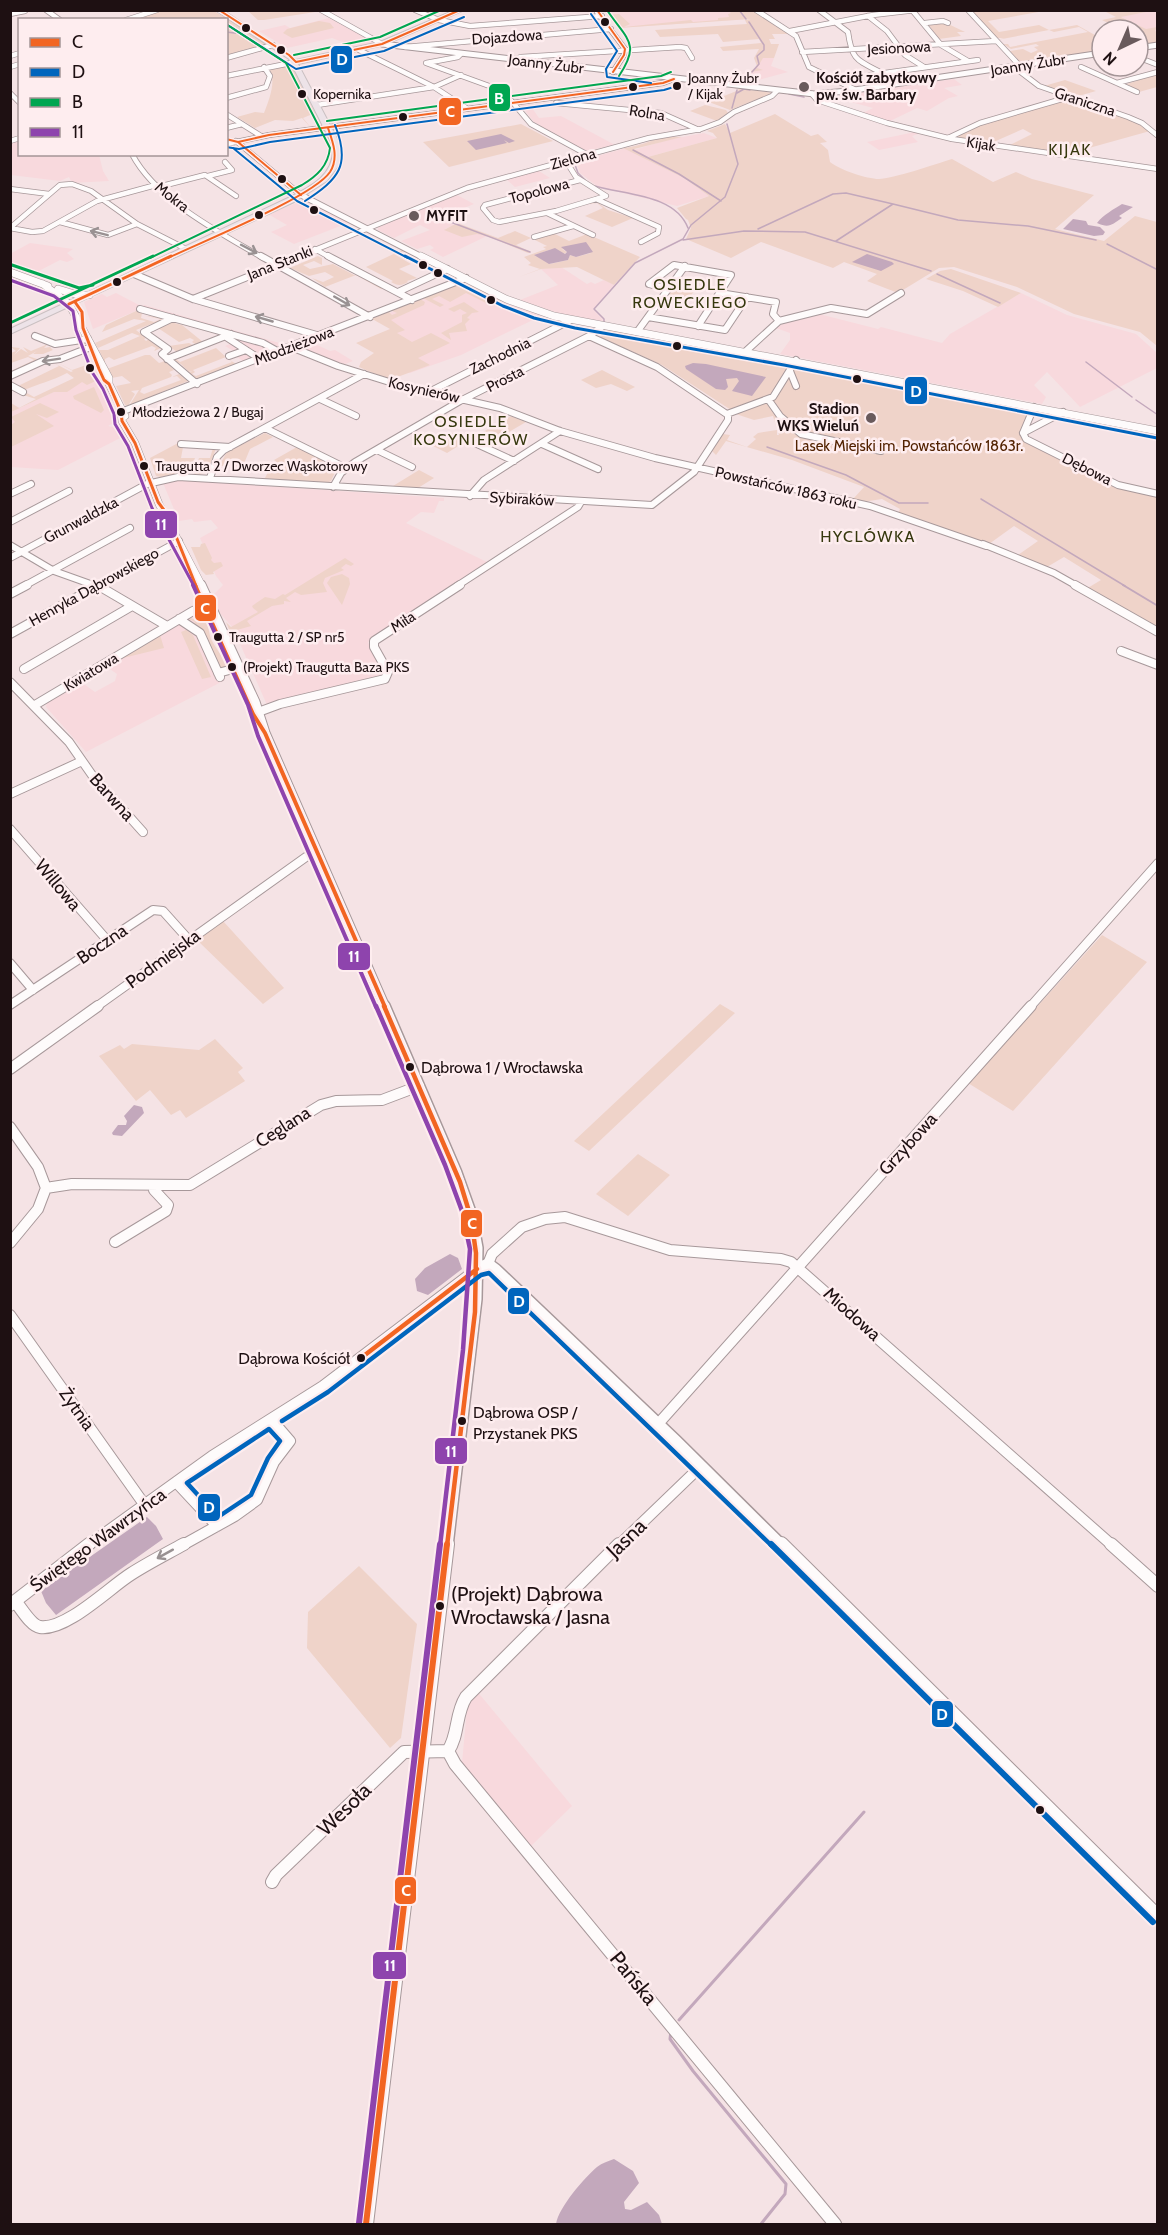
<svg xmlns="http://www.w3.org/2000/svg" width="1168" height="2235" viewBox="0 0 1168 2235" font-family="Cabin,sans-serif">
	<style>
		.built { fill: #f8d9dd }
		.green { fill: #efd3c9; fill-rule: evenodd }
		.water { fill: #c3a8bc }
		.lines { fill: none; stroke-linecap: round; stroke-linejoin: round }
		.stream-far2 { stroke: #c3a8bc; stroke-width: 1.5 }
		.stream-far1 { stroke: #c3a8bc; stroke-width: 2 }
		.stream { stroke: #c3a8bc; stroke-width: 3 }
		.minor-far4-casing { stroke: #a7989a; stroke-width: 6 }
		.minor-far3-casing { stroke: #a7989a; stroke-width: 8 }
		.minor-far2-casing { stroke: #a7989a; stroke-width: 10 }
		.minor-far1-casing { stroke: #a7989a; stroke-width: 12 }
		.minor-casing { stroke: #a7989a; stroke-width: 14 }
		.tertiary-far4-casing { stroke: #a7989a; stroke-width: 7 }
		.tertiary-far3-casing { stroke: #a7989a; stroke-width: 8 }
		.tertiary-far2-casing { stroke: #a7989a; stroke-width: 11 }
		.tertiary-far1-casing { stroke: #a7989a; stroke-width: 14 }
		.tertiary-casing { stroke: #a7989a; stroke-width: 16 }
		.primary-casing { stroke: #cac0c2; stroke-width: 2 }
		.minor-far4 { stroke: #fefbfb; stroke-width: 4.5 }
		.minor-far3 { stroke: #fefbfb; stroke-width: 6 }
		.minor-far2 { stroke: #fefbfb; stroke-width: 8 }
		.minor-far1 { stroke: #fefbfb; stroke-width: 10 }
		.minor { stroke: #fefbfb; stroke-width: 12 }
		.tertiary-far4 { stroke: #fefbfb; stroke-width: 5 }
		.tertiary-far3 { stroke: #fefbfb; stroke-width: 7 }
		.tertiary-far2 { stroke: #fefbfb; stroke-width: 9 }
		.tertiary-far1 { stroke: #fefbfb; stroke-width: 11 }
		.tertiary { stroke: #fefbfb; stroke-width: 14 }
		.primary { fill: #ede3e8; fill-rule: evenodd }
		.bus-1-far4-casing { stroke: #feedef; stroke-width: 4.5 }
		.bus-1-far3-casing { stroke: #feedef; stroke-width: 6 }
		.bus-1-far2-casing { stroke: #feedef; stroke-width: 8 }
		.bus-1-far1-casing { stroke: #feedef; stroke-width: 9 }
		.bus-1-casing { stroke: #feedef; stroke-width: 10 }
		.bus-2-far3-casing { stroke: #feedef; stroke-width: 4.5 }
		.bus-2-far2-casing { stroke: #feedef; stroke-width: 6 }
		.bus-2-far1-casing { stroke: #feedef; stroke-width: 9 }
		.bus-2-casing { stroke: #feedef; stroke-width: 10 }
		.bus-3-far1-casing { stroke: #feedef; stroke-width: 4.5 }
		.bus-3-casing { stroke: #feedef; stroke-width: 6 }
		.bus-4-far3-casing { stroke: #feedef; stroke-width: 6 }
		.bus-4-far2-casing { stroke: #feedef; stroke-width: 8 }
		.bus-4-far1-casing { stroke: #feedef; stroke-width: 9 }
		.bus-4-casing { stroke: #feedef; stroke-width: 10 }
		.bus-1-far4 { stroke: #f26522; stroke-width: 2 }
		.bus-1-far3 { stroke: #f26522; stroke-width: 3 }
		.bus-1-far2 { stroke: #f26522; stroke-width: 4 }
		.bus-1-far1 { stroke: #f26522; stroke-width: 4.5 }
		.bus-1 { stroke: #f26522; stroke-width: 6 }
		.bus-2-far3 { stroke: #0065bd; stroke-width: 2 }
		.bus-2-far2 { stroke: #0065bd; stroke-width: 3 }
		.bus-2-far1 { stroke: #0065bd; stroke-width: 4.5 }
		.bus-2 { stroke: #0065bd; stroke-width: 6 }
		.bus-3-far1 { stroke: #00a651; stroke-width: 2 }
		.bus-3 { stroke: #00a651; stroke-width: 3 }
		.bus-4-far3 { stroke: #8e44ad; stroke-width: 3 }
		.bus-4-far2 { stroke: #8e44ad; stroke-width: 4 }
		.bus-4-far1 { stroke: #8e44ad; stroke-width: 4.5 }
		.bus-4 { stroke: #8e44ad; stroke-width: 6 }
		.oneway { stroke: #999192 }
		.bus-dot { fill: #1e1012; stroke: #feedef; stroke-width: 2 }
		.poi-dot { fill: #695a5c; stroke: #feedef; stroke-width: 2 }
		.labels { text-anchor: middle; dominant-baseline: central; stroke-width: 5; stroke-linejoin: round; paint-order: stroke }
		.far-bus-label { font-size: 14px; fill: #1e1012; stroke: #feedef; text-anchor: start }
		.far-street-label { font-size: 15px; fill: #1e1012; stroke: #feedef }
		.far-poi-label { font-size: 15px; font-weight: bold; fill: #1e1012; stroke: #feedef; text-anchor: start }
		.far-park-label { font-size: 15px; fill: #522200; stroke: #feedef }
		.far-neighbourhood-label { font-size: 16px; letter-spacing: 1.5px; fill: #36380e; stroke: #feedef }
		.bus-label { font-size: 16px; fill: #1e1012; stroke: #feedef; text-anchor: start }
		.street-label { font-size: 18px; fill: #1e1012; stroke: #feedef }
		.near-bus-label { font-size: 20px; fill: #1e1012; stroke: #feedef; text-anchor: start }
		.near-street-label { font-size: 21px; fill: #1e1012; stroke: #feedef }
		.line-badge { stroke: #feedef; stroke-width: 2 }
		.badge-label { font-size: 16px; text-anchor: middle; font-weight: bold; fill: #fff }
	</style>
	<rect width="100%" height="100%" fill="#f5e3e5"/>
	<path class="built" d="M 604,11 L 737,11 L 745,19 L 618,28 Z
		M 1151,11 L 1157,11 L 1157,35 L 1120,16 Z
		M 329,18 L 376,43 L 337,53 L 330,48 L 348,44 L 332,38 L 287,48 L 259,31 L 285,25 L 290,28 Z
		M 763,57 L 774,58 L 771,66 L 788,72 L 744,84 L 714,79 L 753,72 Z
		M 954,79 L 962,85 L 944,88 L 958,96 L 949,98 L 927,111 L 917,108 L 888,122 L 863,113 L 873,108 L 851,102 L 857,99 L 853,93 Z
		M 528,102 L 539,118 L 561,116 L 615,145 L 585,151 L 534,122 L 519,103 Z
		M 915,132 L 920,133 L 912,136 L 918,142 L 879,150 L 867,142 Z
		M 704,133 L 717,138 L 648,157 L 634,150 L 667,140 Z
		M 19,140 L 20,154 L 99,155 L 103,171 L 109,181 L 72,183 L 69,177 L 60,181 L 11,175 L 11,143 Z
		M 626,148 L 684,178 L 709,196 L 677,206 L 598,187 L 580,173 L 576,162 Z
		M 539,171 L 550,178 L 515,187 L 506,179 Z
		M 457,195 L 474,204 L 439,218 L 454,225 L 445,229 L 471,231 L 487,236 L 443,257 L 430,250 L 434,248 L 430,245 L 417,249 L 401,241 L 430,230 L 420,225 L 394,238 L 378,230 L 378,227 Z
		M 302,201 L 326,212 L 348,223 L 294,244 L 271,232 L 287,225 L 268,214 Z
		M 30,243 L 73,249 L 67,253 L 74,259 L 67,262 L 60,260 L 31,275 L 11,267 L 10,254 Z
		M 561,267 L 587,284 L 591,282 L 595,284 L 604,280 L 614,285 L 593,309 L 603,320 L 601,323 L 564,315 L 520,300 L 558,285 L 541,269 Z
		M 461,284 L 468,284 L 514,306 L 541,316 L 461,355 L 410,373 L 374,353 L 393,329 L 374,319 Z
		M 116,293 L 139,305 L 138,310 L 93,329 L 84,302 L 102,294 L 107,297 Z
		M 1021,293 L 1067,315 L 1136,334 L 1157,353 L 1157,368 L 1080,407 L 1047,372 L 1034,385 L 1046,397 L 1042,404 L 780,354 L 790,340 L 790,333 L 776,328 L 789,320 L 819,314 L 878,329 L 881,327 L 942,343 L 950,334 Z
		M 144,305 L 283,344 L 243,361 L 234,355 L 237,353 L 225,346 L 235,342 L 229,338 L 236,336 L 140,308 Z
		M 313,343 L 330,351 L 335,350 L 353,361 L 345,364 L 320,357 L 304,348 Z
		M 96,372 L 118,420 L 108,426 L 121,429 L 124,436 L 58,470 L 11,467 L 10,403 L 20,408 Z
		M 178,480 L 444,498 L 444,501 L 439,501 L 434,513 L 421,512 L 406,523 L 489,563 L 368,642 L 384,677 L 267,705 L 233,628 L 219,612 L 212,596 L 223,585 L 216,576 L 200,538 L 218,528 L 211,520 L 194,522 L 192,519 L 179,521 L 163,483 Z
		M 190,617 L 193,619 L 198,617 L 225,680 L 86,752 L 46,707 L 47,702 L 81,682 L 95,692 L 115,681 L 117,674 L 107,667 Z
		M 476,1690 L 572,1806 L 531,1846 L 462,1763 L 468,1698 Z"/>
	<path class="green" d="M 163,11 L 214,11 L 268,44 L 227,55 L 226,20 L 131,20 Z
		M 312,11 L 315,12 L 264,20 L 258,20 L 248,11 Z
		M 728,11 L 752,11 L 790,34 L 772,34 L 775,39 L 769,39 L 771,44 L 779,44 L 774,58 L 763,58 L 757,68 L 763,70 L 750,72 L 757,66 L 754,58 L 759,49 L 723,51 L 720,47 L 761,43 L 759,39 L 723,42 L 718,34 L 660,37 L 655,30 L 747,24 L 745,20 L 751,19 L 618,28 L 607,15 L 619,14 L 630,24 L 624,27 L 691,20 L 693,22 L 718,20 L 718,18 L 729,17 L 728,14 L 731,13 Z
		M 969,11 L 1044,11 L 988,21 L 999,32 L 1039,25 L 1049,30 L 1077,25 L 1102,39 L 1102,53 L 1019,63 L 1010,51 L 1023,49 L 1031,53 L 1038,50 L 1034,47 L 1039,46 L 1036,44 L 1011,49 L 1003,44 L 1008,44 L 1010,47 L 1088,32 L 1079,27 L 1054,32 L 1049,30 L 997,40 L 1004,38 L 996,38 Z
		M 1104,11 L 1151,11 L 1121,17 L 1146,29 L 1157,27 L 1155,31 L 1157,32 L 1157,44 L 1148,44 L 1138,38 L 1138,30 L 1122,30 L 1102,20 L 1116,17 Z
		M 319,21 L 330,23 L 334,28 L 292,38 L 283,33 L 287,29 Z
		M 944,22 L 965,32 L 957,32 L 961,36 L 939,39 L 929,25 Z
		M 291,65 L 315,113 L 303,118 L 312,129 L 302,118 L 293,121 L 275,120 L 255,128 L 237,117 L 255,112 L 264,113 C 269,100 277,80 269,69 Z
		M 1157,74 L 1157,87 L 1139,92 L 1124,85 Z
		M 1065,80 L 1096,91 L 1075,97 L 1044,86 Z
		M 734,88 L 773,93 L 730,110 L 709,102 L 739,90 Z
		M 1069,99 L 1138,122 L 1150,131 L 1071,153 L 1008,146 L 1032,134 L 1023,129 L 989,144 L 952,137 L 975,126 Z
		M 705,105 L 726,110 L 728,113 L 717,121 L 690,111 Z
		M 775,114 L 811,136 L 818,134 L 827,142 L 820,143 L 828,150 L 830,162 C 840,170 867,179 879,179 C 892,179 936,164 952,159 L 993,182 L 1016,172 L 1032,179 L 1094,195 L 1055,229 L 1104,241 L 1135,216 L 1157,222 L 1157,346 L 1140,332 L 1074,314 L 1017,287 L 954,267 L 939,268 L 898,293 L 867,281 L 877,274 L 844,262 L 833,268 L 761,242 L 731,258 L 686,239 L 691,228 L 688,220 L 686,219 L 677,208 L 709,196 L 684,178 L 623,148 C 646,146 655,135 682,137 L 634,149 L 648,157 L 717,138 L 713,133 L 707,131 L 725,124 L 730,133 Z
		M 521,124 L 553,141 L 449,167 L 423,142 Z
		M 595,201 L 608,210 L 633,218 L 612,227 L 585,216 L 603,208 L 597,203 L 580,205 Z
		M 457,223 L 498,238 L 515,231 L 531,238 L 516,245 L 531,252 L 528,253 L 487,236 L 477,234 L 462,237 L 444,230 Z
		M 553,233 L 569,241 L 587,234 L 640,257 L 614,285 L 577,267 L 541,269 L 519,277 L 540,269 L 528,265 L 531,263 L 524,257 L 546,249 L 543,247 L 547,246 L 533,239 ZM 552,249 L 564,254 L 567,252 L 562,249 L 591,253 L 576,257 L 570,255 L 568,260 L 550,264 L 535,255 Z
		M 402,250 L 405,251 L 394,254 L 411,264 L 399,269 L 417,278 L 407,281 L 408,282 C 401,286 398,286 391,282 L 393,281 L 366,267 Z
		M 318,256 L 322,258 L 322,265 L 314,261 L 303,265 L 310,269 L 333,264 L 354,275 L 359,275 L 386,287 L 381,289 L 356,275 L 325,287 L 312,278 L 323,282 L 334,277 L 325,272 L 309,276 L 290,268 Z
		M 951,269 L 1021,293 L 998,307 L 963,291 L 926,279 L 940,271 Z
		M 677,282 L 698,285 L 688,300 L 667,296 Z
		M 460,283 L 468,284 L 502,301 L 492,306 L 466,293 L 450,302 L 439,296 L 432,299 L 444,305 L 440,307 L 423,298 Z
		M 420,299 L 425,302 L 424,305 L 391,320 L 405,330 L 397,333 L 412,342 L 431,333 L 450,343 L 418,358 L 430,365 L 392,379 L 412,385 L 350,367 L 375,374 L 359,367 L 361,362 L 374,353 L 356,343 L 390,329 L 374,320 L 367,320 L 388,311 L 392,315 L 397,313 L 390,310 Z
		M 464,302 L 479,312 L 472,313 L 467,318 L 470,319 L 465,324 L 467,331 L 449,333 L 451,340 L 441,333 L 462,322 L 462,315 L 467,313 L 460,309 L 454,312 L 448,309 Z
		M 136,311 L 142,313 L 141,318 L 154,322 L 161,319 L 146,316 L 167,317 L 155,323 L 156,325 L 151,324 L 136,330 L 146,338 L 144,339 L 146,341 L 151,338 L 150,341 L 164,347 L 154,351 L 156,348 L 152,346 L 114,360 L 109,357 L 105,359 L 105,363 L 99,350 L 108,350 L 140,336 L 132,333 L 98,348 L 95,343 L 146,321 L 134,319 L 102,332 L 106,325 Z
		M 170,322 L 182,325 L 203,342 L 177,352 L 169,346 L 189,343 L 193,345 L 195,344 L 192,342 L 194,340 L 190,338 L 179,342 L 158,328 Z
		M 608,329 L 791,364 L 773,394 L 731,410 L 662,365 L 600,337 Z
		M 48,344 L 44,348 L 50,347 L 53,350 L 43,354 L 33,354 L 37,351 L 28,356 L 40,360 L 11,375 L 11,371 L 34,360 L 28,357 L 11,363 L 11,353 L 16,351 L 11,347 L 20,348 L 14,355 L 21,349 L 28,353 L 23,347 L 31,351 Z
		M 216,348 L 226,357 L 193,370 L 195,372 L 192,374 L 196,376 L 232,362 L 228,359 L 238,365 L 198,380 L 188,373 L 192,371 L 185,373 L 188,371 L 181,364 L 173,360 L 179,358 L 176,359 L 180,362 Z
		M 145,355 L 150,355 L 159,363 L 165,361 L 174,370 L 169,372 L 172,375 L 171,377 L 142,388 L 140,392 L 144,394 L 181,380 L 177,376 L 172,377 L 179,374 L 188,381 L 129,406 L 139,390 L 131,391 L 135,394 L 128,406 L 125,405 L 116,386 L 131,383 L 122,376 L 112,378 L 107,369 Z
		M 56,362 L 72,370 L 92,363 L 93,365 L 90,366 L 92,371 L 96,372 L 100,379 L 87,385 L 82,382 L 67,392 L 54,392 L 11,412 L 11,403 L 19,408 L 36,399 L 23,395 L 27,393 L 34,397 L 74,378 L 67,373 C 52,381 38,384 24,390 L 18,386 L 59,366 L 54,363 L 71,372 L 73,371 Z
		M 799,364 L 986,400 L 985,402 L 991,404 L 995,402 L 1030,409 L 1020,435 L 1024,440 L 1116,486 L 1157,496 L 1157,629 L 1086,589 L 1101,580 L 1064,557 L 1047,567 L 1018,555 L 1038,541 L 1014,526 L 989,544 L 898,513 L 900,509 L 882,499 L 863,502 L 829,494 L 854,498 L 864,487 L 792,460 L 726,441 L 716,455 L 712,451 L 723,434 L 730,435 L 727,440 L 747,447 L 756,439 L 753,437 L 758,433 L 777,430 L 777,435 L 779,435 L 773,416 L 754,420 L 736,414 L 765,401 Z
		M 602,370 L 635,387 L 627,391 L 611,384 L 596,388 L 581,380 Z
		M 94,387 L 104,410 L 101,413 L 74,399 L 73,396 Z
		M 40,403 L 59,412 L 47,418 L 36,414 L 54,426 L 11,447 L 11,425 L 15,422 L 11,417 Z
		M 511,416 L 526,422 L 490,443 L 476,436 Z
		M 265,433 L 273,437 L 250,449 L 243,466 L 219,466 L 227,452 Z
		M 453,433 L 468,440 L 447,453 L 431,445 Z
		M 180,442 L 217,446 L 207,472 L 198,475 L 194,473 L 199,458 L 210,458 L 213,448 L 183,447 L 181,458 L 195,458 L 189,472 L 161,477 L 156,476 L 150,458 Z
		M 297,447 L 337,468 L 331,481 L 327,483 L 264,480 L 268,472 L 274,472 L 279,464 L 274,460 Z
		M 419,470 L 434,478 L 418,488 L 393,486 Z
		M 205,543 L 212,558 L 211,560 L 214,563 L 221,562 L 223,566 L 213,572 L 214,574 L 206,575 L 201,570 L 191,547 L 200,547 L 201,544 Z
		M 345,558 L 354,564 L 351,566 L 346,564 L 341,568 L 344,570 L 325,578 L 323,583 L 327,592 L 301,595 L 295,592 L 286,598 L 291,602 L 284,601 L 284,604 L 272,606 L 247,621 L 251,626 L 230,632 L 226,622 L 231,627 L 258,612 L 253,608 L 252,606 L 265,597 L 275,599 L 283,594 L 285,595 Z
		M 342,574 L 349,578 L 350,584 L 342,605 L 327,583 L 331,577 Z
		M 202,611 C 208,619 208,630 211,639 C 214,646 224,658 228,668 L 221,670 L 193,624 L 195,622 L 189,619 L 185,620 L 189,617 L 193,619 L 197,616 L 194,614 Z
		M 186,630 L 193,635 L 211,677 L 202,679 L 181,632 Z
		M 160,635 L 164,648 L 119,659 Z
		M 223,921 L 284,988 L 263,1004 L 197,940 Z
		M 1102,935 L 1147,962 L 1013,1111 L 968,1083 Z
		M 720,1004 L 735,1013 L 589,1151 L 574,1141 Z
		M 215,1039 L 243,1068 L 238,1072 L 245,1081 L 186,1118 L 180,1110 L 171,1115 L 150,1090 L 136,1101 L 99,1056 L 120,1045 L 124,1049 L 132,1044 L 199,1050 Z
		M 638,1154 L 670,1175 L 628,1216 L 596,1194 Z
		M 359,1566 L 417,1624 L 401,1738 L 390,1748 L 307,1648 L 308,1612 Z"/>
	<path class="water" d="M 501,134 L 515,141 L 509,143 L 504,140 L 507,143 L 476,150 L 467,141 Z
		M 1122,204 L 1133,207 L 1119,216 L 1122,218 C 1112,224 1110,229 1097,223 C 1103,215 1114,209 1122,204 Z
		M 1073,219 L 1086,221 L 1088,225 L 1100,227 L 1105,232 L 1103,235 L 1094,236 L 1063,229 Z
		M 586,242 L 593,252 L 576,257 L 570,255 L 568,260 L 549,264 L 534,255 L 555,248 L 565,254 L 567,252 L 561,247 Z
		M 867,254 L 892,262 L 894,264 L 881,271 L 852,262 Z
		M 693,363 L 706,364 L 766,377 L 752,396 L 732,391 L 739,381 L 737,378 L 726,379 L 728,387 L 725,390 L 716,389 L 686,369 L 685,366 Z
		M 134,1105 L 142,1107 L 144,1113 L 122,1136 L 113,1135 L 112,1133 L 118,1125 L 126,1125 L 127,1121 L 124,1116 Z
		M 450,1254 L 458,1258 L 462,1269 L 428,1295 L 417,1291 L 415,1279 L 425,1268 Z
		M 147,1517 L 156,1526 L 163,1539 L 56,1615 L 46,1603 L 41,1591 Z
		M 614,2159 L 633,2171 L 639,2183 L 624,2202 L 625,2209 L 631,2210 L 647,2202 L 659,2215 L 662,2224 L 556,2224 C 559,2207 584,2178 597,2167 C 602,2163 609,2161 614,2159 Z"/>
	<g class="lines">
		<path class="stream-far2" d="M 739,10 L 746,19
			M 749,22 L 764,45 L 764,50 L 757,56 L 759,64 L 752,72
			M 226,32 L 243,34
			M 737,93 L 744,89 L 750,90
			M 789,94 L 804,97
			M 817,98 L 834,95
			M 732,108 L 737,90
			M 633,150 L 679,174 L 721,201
			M 574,162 L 578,173 L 585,180
			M 595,186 C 625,195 675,194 688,228
			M 440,218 L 530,252
			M 758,229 L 833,194 L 846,193 L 893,204
			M 683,240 L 744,231 L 805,232 L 931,271
			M 836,241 L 893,204 L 958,220 L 1028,226 L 1096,240
			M 1107,244 L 1158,270
			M 937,274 L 1000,303
			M 604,323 L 604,319 L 594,309 L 635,263 L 683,239 L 691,225 L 725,197 L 738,164 L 727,124
			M 1086,362 L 1132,397
			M 1136,400 L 1158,415
			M 767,447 L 846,475 L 899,503 L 928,503
			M 981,499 L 1125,586"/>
		<path class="stream-far1" d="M 1123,585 L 1158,606"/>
		<path class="stream" d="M 679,2020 L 864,1812
			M 671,2030 L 670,2039 L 693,2071 L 786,2184 L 785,2194 L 761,2224"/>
		<defs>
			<path id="minor-far4" d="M 46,10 L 60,20
				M 321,10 L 382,44
				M 415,10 L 439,20 L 470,26 L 602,16
				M 756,10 L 796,36 L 809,67 L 856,90
				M 819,10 L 848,32 C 852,61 857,60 882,73
				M 912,10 L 941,45 L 968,61
				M 968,10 L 1020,66
				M 597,12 L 625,49 L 624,55 L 613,72
				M 10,14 L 25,11
				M 868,16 L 887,31 L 905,55 L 924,67
				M 126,20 L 157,10
				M 925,23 L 943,21 L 948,23
				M 790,31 L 873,15 L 916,10
				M 405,47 L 611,29
				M 359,50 L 434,87 L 466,108
				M 802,52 L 996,41
				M 461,54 L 458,57 L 426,63 L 503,91 L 531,124 L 588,155
				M 10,56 L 20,53
				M 226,58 L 273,45
				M 1140,58 L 1158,65
				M 511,60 L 521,57 L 680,47 L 686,48 L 692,58
				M 10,67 L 20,64
				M 1014,67 L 1039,86 L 1128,117 L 1142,123 L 1158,136
				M 1081,67 L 1137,92
				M 870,75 L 978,60
				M 226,76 L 296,62
				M 1117,83 L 1158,72
				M 10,93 L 20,103
				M 812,94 L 817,100 L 887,123 L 952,139 L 1158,169
				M 226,98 L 266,87 L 270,76 L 264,67
				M 556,103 L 661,113 L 699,130
				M 317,105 L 434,87 L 461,75
				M 226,114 L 261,136
				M 226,128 L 242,124
				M 948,138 L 980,123 L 1069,97
				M 10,141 L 20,138
				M 236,141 L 301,195
				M 226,144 L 269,135 L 663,83 L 674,79
				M 132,154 C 156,200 219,232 263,258
				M 566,161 L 576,177 L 606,196 L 556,211 L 499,222 L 493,220 L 483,208 L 485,205 L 580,180
				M 208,176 L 232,170 L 225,162
				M 158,187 L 205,175 L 236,196
				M 10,189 L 49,194
				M 596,199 L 659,227 L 658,233 L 641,242
				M 547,213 L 593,235
				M 60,222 L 108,235 L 137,224
				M 10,228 L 60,185 L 72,184 L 91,191 L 137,224 L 186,249
				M 10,228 L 32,232 L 43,231 L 97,201 L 156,185
				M 534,237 L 573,226
				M 315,249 L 331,258
				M 295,258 L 467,188 L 649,138 L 701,129 L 720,122 L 734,112 L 772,96 L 777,91"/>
			<path id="minor-far3" d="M 261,256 L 370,317
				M 328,256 L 412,300
				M 134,274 L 193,299 L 320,336
				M 668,289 L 649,284 L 674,265 L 731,275 L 698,326
				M 398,292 L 447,269
				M 720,293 L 776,302 L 773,314 L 779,321
				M 193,299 L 299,256
				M 140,309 L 263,343 L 279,352
				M 648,317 L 725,330 L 747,297
				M 173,318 L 144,332 L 168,349 L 162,354 L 197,384
				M 637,332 L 685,266
				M 35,336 L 55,344 L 88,339
				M 226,337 L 260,359
				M 291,347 L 338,366 L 399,385 L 500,408 L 560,431 L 655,458 L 870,506 L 986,546
				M 746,351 L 779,321 L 831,308 L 867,314 L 901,293
				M 229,356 L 246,350
				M 167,359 L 231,334
				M 790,371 L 796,386
				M 10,376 L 43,361 L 60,359 L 91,347
				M 10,385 L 23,392
				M 429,392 L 571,320
				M 320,399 L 356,416
				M 768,399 L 780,416 L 801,434 L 881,451
				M 121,412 L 466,278
				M 727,414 L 773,397 L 796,360
				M 265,428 L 346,468
				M 1023,433 L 1026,439 L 1118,485 L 1158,494
				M 1023,433 L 1063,412
				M 1023,433 L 1034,407
				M 475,443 L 514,461
				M 181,444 L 230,447
				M 542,444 L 598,469
				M 377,450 L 412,467
				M 210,478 L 217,457 L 224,450 L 364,374
				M 333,487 L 341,473 L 355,462 L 460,401 L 589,336 L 603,326
				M 10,494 L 31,484
				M 470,496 L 484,480 L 560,431
				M 10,522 L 69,491
				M 983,544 L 1054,573 L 1077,586
				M 10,545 L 54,571 L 96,586
				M 10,558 L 147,484 L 178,477 L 652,505 L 694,472 L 728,420 L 728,415 L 657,367 L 589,336
				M 24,586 L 130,528
				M 97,586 L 179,541
				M 457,586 L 578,507 L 581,502"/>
			<path id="minor-far2" d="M 92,585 L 104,589 L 167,626
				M 1075,585 L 1158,632
				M 10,594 L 27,585
				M 179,619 L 200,633 L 220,677
				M 10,634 L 99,585
				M 1121,651 L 1158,665
				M 24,669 L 132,606
				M 218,673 L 233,669
				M 10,682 L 69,742 L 92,775 L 143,832
				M 35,705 L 193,611 L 210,604
				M 253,714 L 280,704 L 385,679 L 388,672 L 374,647 L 374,641 L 460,585
				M 10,794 L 82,761
				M 10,829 L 107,940
				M 10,963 L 33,990
				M 10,1005 L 153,910 L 163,911 L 189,940
				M 96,1007 L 306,857 L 318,853
				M 1030,1007 L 1158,863"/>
			<path id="minor-far1" d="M 10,1069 L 98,1006
				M 10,1127 L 38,1167 L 46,1188 L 38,1209 L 10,1243
				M 46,1188 L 72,1184 L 190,1185 L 321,1105 L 336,1101 L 382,1100 L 419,1086
				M 115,1242 L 166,1211 L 168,1205 L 154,1190 L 155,1185
				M 488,1264 L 492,1254 L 522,1227 L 545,1219 L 565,1217 L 670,1250 L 781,1259 L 791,1262 L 1113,1546
				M 10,1315 L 144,1504
				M 658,1424 L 1031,1006
				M 176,1482 L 217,1526
				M 87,1546 L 212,1456 L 323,1386 L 477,1269
				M 181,1546 L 235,1516 L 257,1500 L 274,1462 L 290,1441 L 271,1419
				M 618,1546 L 701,1466"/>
			<path id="minor" d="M 1111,1544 L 1158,1586
				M 15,1601 C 21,1608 31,1626 40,1627 C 66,1631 110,1587 131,1574 C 148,1563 166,1554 184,1544
				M 10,1605 L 89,1544
				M 448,1751 C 459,1735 455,1714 466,1697 L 619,1544
				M 272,1882 L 276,1875 L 404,1752 L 448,1751 L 455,1764 L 835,2224"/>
			<path id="tertiary-far4" d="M 382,44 L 814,94 L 848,91 L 1102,53
				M 1138,48 L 1158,45
				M 301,195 L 424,258"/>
			<path id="tertiary-far3" d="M 421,256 L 506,299 L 554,316 L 1158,431
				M 10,272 L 48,286
				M 43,284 L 69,304 L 109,378 L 109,384 L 125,416
				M 58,289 L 78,295 L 89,295
				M 121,412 L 122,421 L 135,443 L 159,504 L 202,586"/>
			<path id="tertiary-far2" d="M 201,585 L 255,702 L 265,733 L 385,1007"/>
			<path id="tertiary-far1" d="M 384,1006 L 456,1173 L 471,1215 L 477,1248 L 476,1299 L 447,1546
				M 477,1269 L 488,1264 L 496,1270 L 676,1441 L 782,1546"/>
			<path id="tertiary" d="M 781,1544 L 1158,1917
				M 366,2224 L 447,1544"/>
			<path id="primary" d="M 215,10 L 223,10 L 296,60 L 380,42 L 455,10 L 464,10 L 384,45 L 298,64 L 341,146 L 341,156 L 339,165 L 327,181 L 294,202 L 10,334 L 10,329 L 288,198 C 311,187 335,175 333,146 L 289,59 Z"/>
		</defs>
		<use href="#minor-far4" class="minor-far4-casing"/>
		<use href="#minor-far3" class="minor-far3-casing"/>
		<use href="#minor-far2" class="minor-far2-casing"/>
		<use href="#minor-far1" class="minor-far1-casing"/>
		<use href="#minor" class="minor-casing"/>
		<use href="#tertiary-far4" class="tertiary-far4-casing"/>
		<use href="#tertiary-far3" class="tertiary-far3-casing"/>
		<use href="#tertiary-far2" class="tertiary-far2-casing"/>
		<use href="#tertiary-far1" class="tertiary-far1-casing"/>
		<use href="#tertiary" class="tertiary-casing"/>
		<use href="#primary" class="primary-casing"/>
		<use href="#minor-far4" class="minor-far4"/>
		<use href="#minor-far3" class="minor-far3"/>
		<use href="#minor-far2" class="minor-far2"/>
		<use href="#minor-far1" class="minor-far1"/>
		<use href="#minor" class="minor"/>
		<use href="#tertiary-far4" class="tertiary-far4"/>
		<use href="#tertiary-far3" class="tertiary-far3"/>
		<use href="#tertiary-far2" class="tertiary-far2"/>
		<use href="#tertiary-far1" class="tertiary-far1"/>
		<use href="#tertiary" class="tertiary"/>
		<use href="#primary" class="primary"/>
		<defs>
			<path id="bus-1-far4" d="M 219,10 L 289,55 L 296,62
				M 597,10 L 625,49 L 624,55 L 613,72
				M 296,62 L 382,44 L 460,10
				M 226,139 L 238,142 L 269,135 L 663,83 L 674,79
				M 238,142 L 301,195
				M 168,258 C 201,242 313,197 330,172 C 339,158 333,142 328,128"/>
			<path id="bus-1-far3" d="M 75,302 L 82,312 L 83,328 L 99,369 L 104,380 L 109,384 L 121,412 L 122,421 L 135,443 L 158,502 L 167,514 L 196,586
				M 69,304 L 171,256"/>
			<path id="bus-1-far2" d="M 195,585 L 253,714 L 265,733 L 385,1007"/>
			<path id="bus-1-far1" d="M 384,1006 L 460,1182 L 471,1218 L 476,1253 L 475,1312 L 447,1546
				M 361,1358 L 477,1269"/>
			<path id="bus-1" d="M 366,2224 L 447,1544"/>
			<path id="bus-2-far3" d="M 591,14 L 617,51 L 606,69 L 607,77 L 651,83
				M 226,24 L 296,69 L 384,51 L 464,17
				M 226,147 L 239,149 L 270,142 L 664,90 L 677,86
				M 233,148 L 297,201 L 408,258
				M 305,201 C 339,179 351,165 335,125"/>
			<path id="bus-2-far2" d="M 405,256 L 503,306 L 534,318 L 575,328 L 784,365 L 1157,438"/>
			<path id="bus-2-far1" d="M 282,1421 L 328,1392 L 481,1275 L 489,1273 L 772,1546
				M 269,1429 L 280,1441 L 268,1458 L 251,1495 L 218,1517 L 187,1483 Z"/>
			<path id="bus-2" d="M 771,1544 L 1153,1922"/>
			<path id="bus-3-far1" d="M 607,10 C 627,40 641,43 619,76
				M 294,55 L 380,37 L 441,10
				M 327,121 L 661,76 L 671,72
				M 150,258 L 302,185 C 317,176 328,166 330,148 L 286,63 L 226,24"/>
			<path id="bus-3" d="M 12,265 L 79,288 L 93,285
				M 10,323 L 153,256"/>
			<path id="bus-4-far3" d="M 10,280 L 54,296 L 73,311 L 76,330 L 92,372 L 103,389 L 114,414 L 115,424 L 128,446 L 152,508 L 194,586"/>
			<path id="bus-4-far2" d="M 193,585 L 248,705 L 258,736 L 376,1007"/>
			<path id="bus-4-far1" d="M 376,1006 L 445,1165 L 462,1211 L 470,1249 L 463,1350 L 440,1546"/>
			<path id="bus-4" d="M 359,2223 L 440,1544"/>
		</defs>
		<use href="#bus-1-far4" class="bus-1-far4-casing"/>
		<use href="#bus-1-far3" class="bus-1-far3-casing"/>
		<use href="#bus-1-far2" class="bus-1-far2-casing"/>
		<use href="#bus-1-far1" class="bus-1-far1-casing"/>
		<use href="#bus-1" class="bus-1-casing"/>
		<use href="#bus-2-far3" class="bus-2-far3-casing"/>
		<use href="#bus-2-far2" class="bus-2-far2-casing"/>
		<use href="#bus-2-far1" class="bus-2-far1-casing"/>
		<use href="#bus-2" class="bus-2-casing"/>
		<use href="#bus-3-far1" class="bus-3-far1-casing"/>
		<use href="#bus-3" class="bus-3-casing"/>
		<use href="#bus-4-far3" class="bus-4-far3-casing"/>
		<use href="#bus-4-far2" class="bus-4-far2-casing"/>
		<use href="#bus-4-far1" class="bus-4-far1-casing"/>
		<use href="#bus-4" class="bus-4-casing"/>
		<use href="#bus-1-far4" class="bus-1-far4"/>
		<use href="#bus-1-far3" class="bus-1-far3"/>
		<use href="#bus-1-far2" class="bus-1-far2"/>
		<use href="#bus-1-far1" class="bus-1-far1"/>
		<use href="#bus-1" class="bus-1"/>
		<use href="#bus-2-far3" class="bus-2-far3"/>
		<use href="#bus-2-far2" class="bus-2-far2"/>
		<use href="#bus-2-far1" class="bus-2-far1"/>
		<use href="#bus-2" class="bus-2"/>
		<use href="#bus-3-far1" class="bus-3-far1"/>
		<use href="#bus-3" class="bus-3"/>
		<use href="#bus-4-far3" class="bus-4-far3"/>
		<use href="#bus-4-far2" class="bus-4-far2"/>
		<use href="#bus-4-far1" class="bus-4-far1"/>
		<use href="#bus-4" class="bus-4"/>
	</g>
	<defs><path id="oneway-shaft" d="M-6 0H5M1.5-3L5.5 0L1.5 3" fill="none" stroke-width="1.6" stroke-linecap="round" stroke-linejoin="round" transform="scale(1.5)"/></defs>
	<g class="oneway">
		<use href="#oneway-shaft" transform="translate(99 233) rotate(-166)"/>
		<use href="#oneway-shaft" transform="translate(249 249) rotate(28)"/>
		<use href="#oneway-shaft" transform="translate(342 301) rotate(30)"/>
		<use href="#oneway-shaft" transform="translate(264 319) rotate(-164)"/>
		<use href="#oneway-shaft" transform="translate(51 360) rotate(171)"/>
		<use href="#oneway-shaft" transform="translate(165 1554) rotate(151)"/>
	</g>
	<g class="bus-dot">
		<circle cx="605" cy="22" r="5"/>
		<circle cx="246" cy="28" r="5"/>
		<circle cx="281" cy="50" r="5"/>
		<circle cx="677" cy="86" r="5"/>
		<circle cx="633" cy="87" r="5"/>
		<circle cx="302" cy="94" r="5"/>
		<circle cx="403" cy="117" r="5"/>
		<circle cx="282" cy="179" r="5"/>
		<circle cx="314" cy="210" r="5"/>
		<circle cx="259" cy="215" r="5"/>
		<circle cx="423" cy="265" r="5"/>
		<circle cx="438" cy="273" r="5"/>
		<circle cx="117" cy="282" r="5"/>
		<circle cx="491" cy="300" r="5"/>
		<circle cx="677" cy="346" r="5"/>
		<circle cx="90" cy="368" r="5"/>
		<circle cx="857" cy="379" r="5"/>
		<circle cx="121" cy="412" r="5"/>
		<circle cx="144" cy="466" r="5"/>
		<circle cx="218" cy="637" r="5"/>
		<circle cx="232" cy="667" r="5"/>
		<circle cx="410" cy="1067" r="5"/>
		<circle cx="361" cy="1358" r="5"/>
		<circle cx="462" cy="1421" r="5"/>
		<circle cx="440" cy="1606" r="5"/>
		<circle cx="1040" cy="1810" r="5"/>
	</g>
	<g class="poi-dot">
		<circle cx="804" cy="87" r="6"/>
		<circle cx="414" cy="216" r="6"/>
		<circle cx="871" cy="418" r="6"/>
	</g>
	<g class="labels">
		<g class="far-bus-label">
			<text x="688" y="78">Joanny Żubr<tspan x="688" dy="16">/ Kijak</tspan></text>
			<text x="313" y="94">Kopernika</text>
			<text x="132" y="412">Młodzieżowa 2 / Bugaj</text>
			<text x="155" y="466">Traugutta 2 / Dworzec Wąskotorowy</text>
			<text x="229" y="637">Traugutta 2 / SP nr5</text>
			<text x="243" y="667">(Projekt) Traugutta Baza PKS</text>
		</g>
		<g class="far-street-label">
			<text transform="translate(507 37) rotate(-4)">Dojazdowa</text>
			<text transform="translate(899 48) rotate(-3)">Jesionowa</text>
			<text transform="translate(546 64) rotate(7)">Joanny Żubr</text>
			<text transform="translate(1028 65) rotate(-9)">Joanny Żubr</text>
			<text transform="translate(1085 102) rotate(18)">Graniczna</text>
			<text transform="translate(647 113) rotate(9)">Rolna</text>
			<text transform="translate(981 144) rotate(9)">Kijak</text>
			<text transform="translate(573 159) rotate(-15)">Zielona</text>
			<text transform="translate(539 191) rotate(-15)">Topolowa</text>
			<text transform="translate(172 197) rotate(38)">Mokra</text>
			<text transform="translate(280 263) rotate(-22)">Jana Stanki</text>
			<text transform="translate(294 346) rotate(-21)">Młodzieżowa</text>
			<text transform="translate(500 356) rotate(-26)">Zachodnia</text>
			<text transform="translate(505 379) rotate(-27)">Prosta</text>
			<text transform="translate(424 390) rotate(13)">Kosynierów</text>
			<text transform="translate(1087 469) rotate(27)">Dębowa</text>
			<text transform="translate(786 488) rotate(13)">Powstańców 1863 roku</text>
			<text transform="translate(522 499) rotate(3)">Sybiraków</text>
			<text transform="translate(81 520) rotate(-28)">Grunwaldzka</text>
			<text transform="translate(94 587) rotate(-29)">Henryka Dąbrowskiego</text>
			<text transform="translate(403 622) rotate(-33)">Miła</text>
			<text transform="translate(91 672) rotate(-31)">Kwiatowa</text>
		</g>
		<g class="far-poi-label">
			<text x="816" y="78">Kościół zabytkowy<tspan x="816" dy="17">pw. św. Barbary</tspan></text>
			<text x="426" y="216">MYFIT</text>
			<text x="859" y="409" text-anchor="end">Stadion<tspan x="859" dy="17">WKS Wieluń</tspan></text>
		</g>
		<g class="far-park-label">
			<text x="909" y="446">Lasek Miejski im. Powstańców 1863r.</text>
		</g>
		<g class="far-neighbourhood-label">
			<text x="1070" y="149">KIJAK</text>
			<text x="690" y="284">OSIEDLE<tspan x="690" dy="18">ROWECKIEGO</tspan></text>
			<text x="471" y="421">OSIEDLE<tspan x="471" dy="18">KOSYNIERÓW</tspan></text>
			<text x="868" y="536">HYCLÓWKA</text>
		</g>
		<g class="bus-label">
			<text x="421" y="1067">Dąbrowa 1 / Wrocławska</text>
			<text x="350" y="1358" text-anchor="end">Dąbrowa Kościół</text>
			<text x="473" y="1412">Dąbrowa OSP /<tspan x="473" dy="21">Przystanek PKS</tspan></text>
		</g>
		<g class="street-label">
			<text transform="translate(112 797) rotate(48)">Barwna</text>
			<text transform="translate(58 885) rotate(50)">Willowa</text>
			<text transform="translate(102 944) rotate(-34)">Boczna</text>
			<text transform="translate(163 959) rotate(-36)">Podmiejska</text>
			<text transform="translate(283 1127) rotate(-32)">Ceglana</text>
			<text transform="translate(908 1144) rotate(-48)">Grzybowa</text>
			<text transform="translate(852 1314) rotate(42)">Miodowa</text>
			<text transform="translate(77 1409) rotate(55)">Żytnia</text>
			<text transform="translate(98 1540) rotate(-36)">Świętego Wawrzyńca</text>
		</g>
		<g class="near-bus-label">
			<text x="451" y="1594">(Projekt) Dąbrowa<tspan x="451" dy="23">Wrocławska / Jasna</tspan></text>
		</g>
		<g class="near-street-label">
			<text transform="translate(626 1538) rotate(-44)">Jasna</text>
			<text transform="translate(344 1809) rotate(-44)">Wesoła</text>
			<text transform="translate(634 1978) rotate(51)">Pańska</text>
		</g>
	</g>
	<g class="line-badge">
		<rect x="330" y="45" width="23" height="29" rx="6" fill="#0065bd"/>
		<rect x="488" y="83" width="23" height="29" rx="6" fill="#00a651"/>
		<rect x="438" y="97" width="24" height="29" rx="6" fill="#f26522"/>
		<rect x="904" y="376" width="24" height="29" rx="6" fill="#0065bd"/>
		<rect x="144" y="510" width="34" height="29" rx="6" fill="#8e44ad"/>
		<rect x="194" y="594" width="23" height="28" rx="6" fill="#f26522"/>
		<rect x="337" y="942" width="34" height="29" rx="6" fill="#8e44ad"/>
		<rect x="460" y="1209" width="23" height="29" rx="6" fill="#f26522"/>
		<rect x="507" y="1287" width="23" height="28" rx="6" fill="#0065bd"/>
		<rect x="434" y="1437" width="34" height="28" rx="6" fill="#8e44ad"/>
		<rect x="197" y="1493" width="24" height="29" rx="6" fill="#0065bd"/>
		<rect x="931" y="1700" width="23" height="28" rx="6" fill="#0065bd"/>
		<rect x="394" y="1876" width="23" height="29" rx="6" fill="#f26522"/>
		<rect x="372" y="1951" width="35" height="29" rx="6" fill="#8e44ad"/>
	</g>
	<g class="badge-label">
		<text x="342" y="65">D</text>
		<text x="499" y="104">B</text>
		<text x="450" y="117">C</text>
		<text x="916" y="397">D</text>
		<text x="161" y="530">11</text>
		<text x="205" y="614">C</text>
		<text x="354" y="962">11</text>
		<text x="472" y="1229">C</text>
		<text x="519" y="1307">D</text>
		<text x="451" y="1457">11</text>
		<text x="209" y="1513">D</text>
		<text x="942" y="1720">D</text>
		<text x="406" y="1896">C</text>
		<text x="390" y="1971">11</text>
	</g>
	<rect width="1168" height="2235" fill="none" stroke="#1e1012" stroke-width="24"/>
	<rect x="18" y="18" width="210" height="138" fill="#feedef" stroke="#a49597" stroke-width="1.5"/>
	<rect x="30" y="38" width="30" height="9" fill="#f26522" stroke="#a49597" stroke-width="1.5"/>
	<text x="72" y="48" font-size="18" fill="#1e1012">C</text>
	<rect x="30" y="68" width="30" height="9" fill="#0065bd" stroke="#a49597" stroke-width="1.5"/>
	<text x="72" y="78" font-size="18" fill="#1e1012">D</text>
	<rect x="30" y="98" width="30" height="9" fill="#00a651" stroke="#a49597" stroke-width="1.5"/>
	<text x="72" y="108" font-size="18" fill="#1e1012">B</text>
	<rect x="30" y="128" width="30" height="9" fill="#8e44ad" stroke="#a49597" stroke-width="1.5"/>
	<text x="72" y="138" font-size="18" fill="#1e1012">11</text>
	<g transform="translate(1120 48) rotate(224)"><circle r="28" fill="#feedef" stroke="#a49597" stroke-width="1.5"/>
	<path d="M0-4.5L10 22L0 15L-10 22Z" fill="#695a5c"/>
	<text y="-9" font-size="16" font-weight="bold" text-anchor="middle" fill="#1e1012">N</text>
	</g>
</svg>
